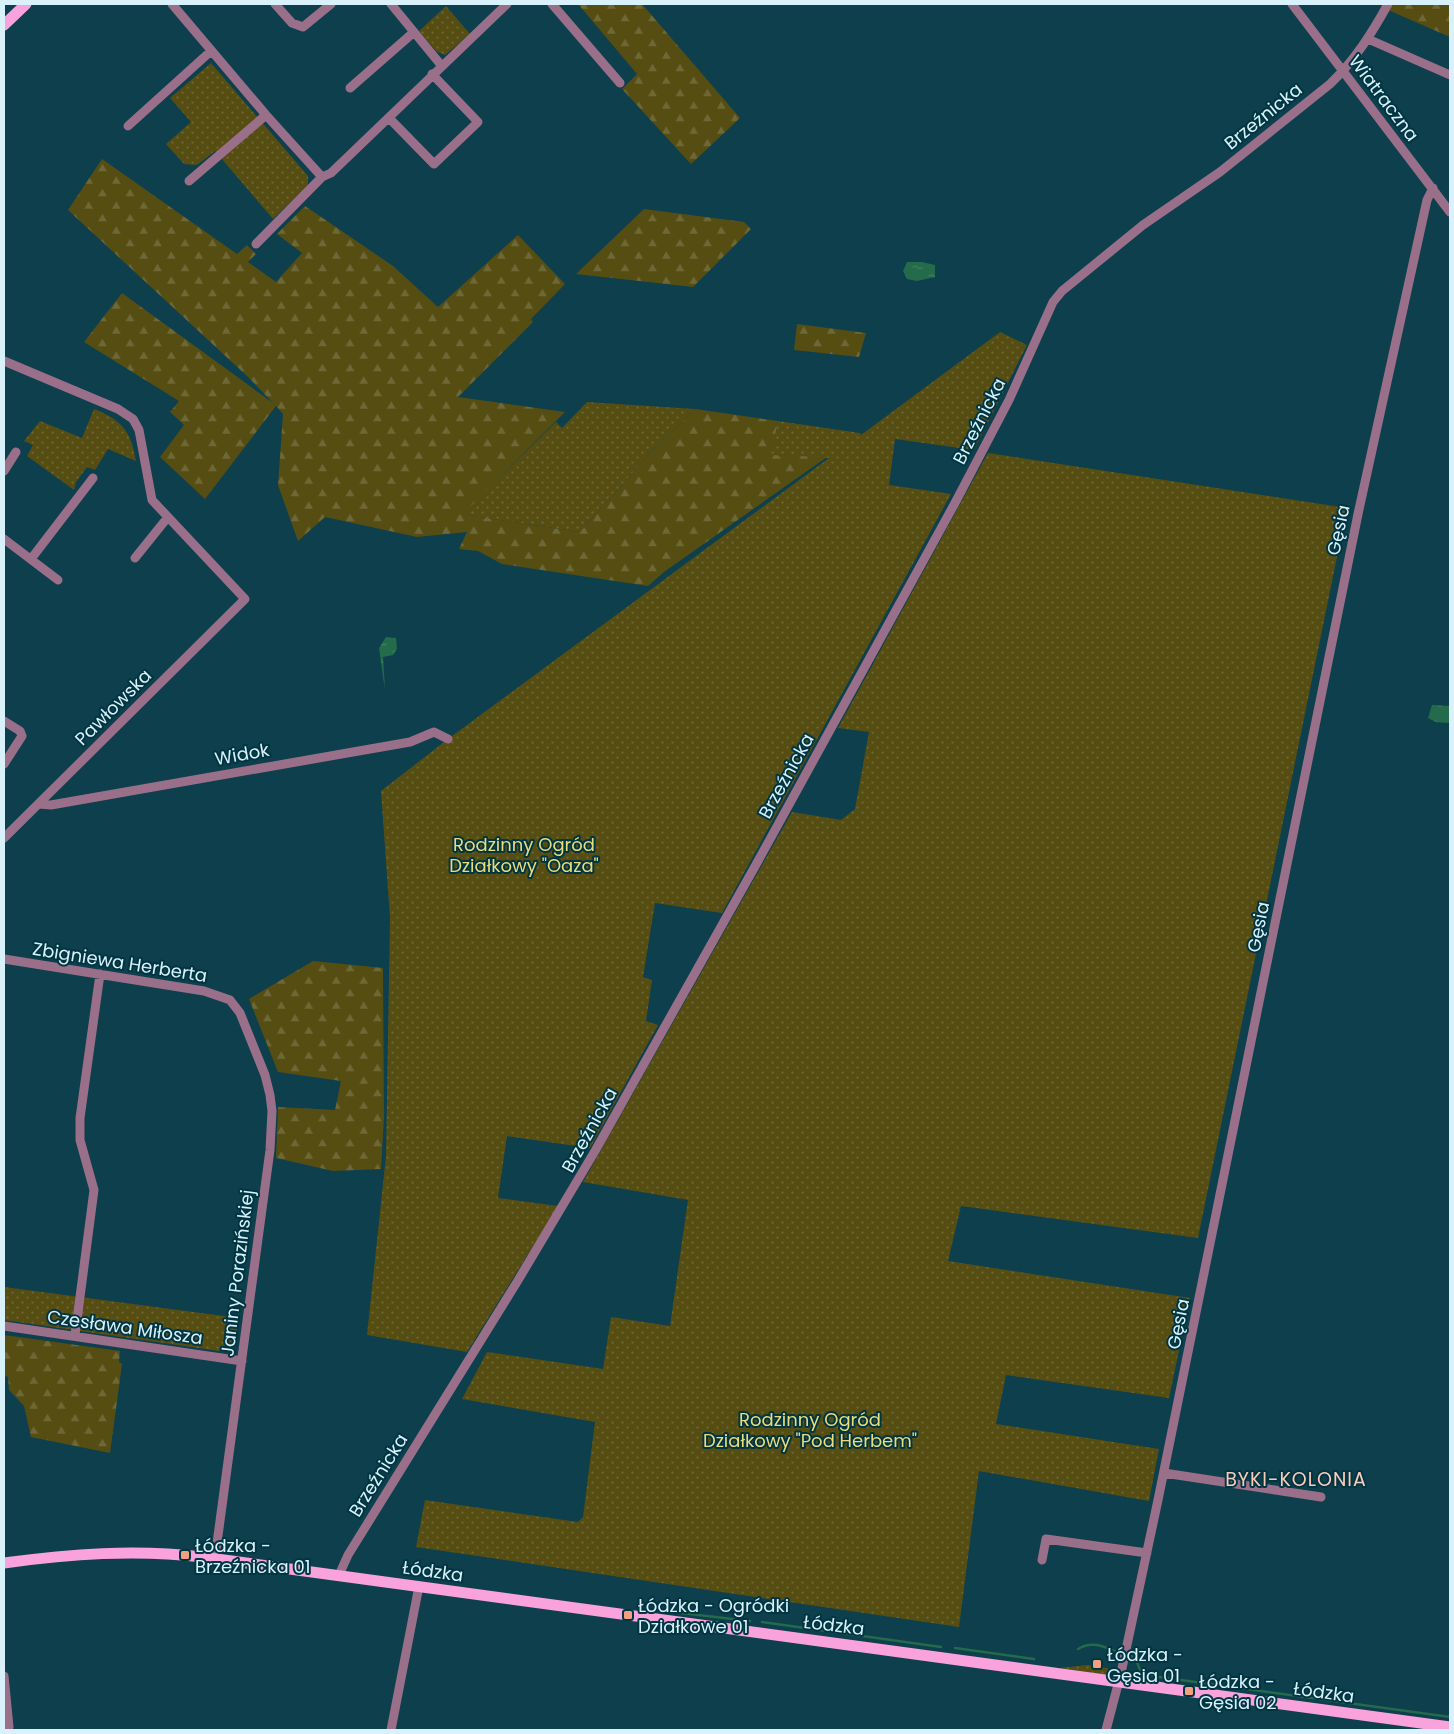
<svg xmlns="http://www.w3.org/2000/svg" width="1454" height="1734" viewBox="0 0 1454 1734" font-family="Poppins,sans-serif">
	<style>
		.green { fill: url(#green-dots) }
		.forest { fill: url(#forest-firs) }
		.water { fill: url(#water-ripples) }
		.lines { fill: none; stroke-linecap: round; stroke-linejoin: round }
		.stream { stroke: #236b4b; stroke-width: 2.5 }
		.minor { stroke: #9a6f8a; stroke-width: 9 }
		.major { stroke: #faa2dc; stroke-width: 11 }
		.poi-dot { fill: #f3a081; stroke: #003542; stroke-width: 2 }
		.labels { text-anchor: middle; dominant-baseline: central; stroke-width: 4; stroke-linejoin: round; paint-order: stroke }
		.street-label { font-size: 18px; fill: #d9f1fa; stroke: #003542 }
		.park-label { font-size: 18px; fill: #eadb7b; stroke: #003542 }
		.poi-label { font-size: 18px; fill: #d9f1fa; stroke: #003542; text-anchor: start }
		.neighbourhood-label { font-size: 19px; letter-spacing: 1px; fill: #fbcbba; stroke: #003542 }
	</style>
	<defs>
		<pattern id="green-dots" width="8" height="8" patternUnits="userSpaceOnUse" patternTransform="scale(1.25)"><rect width="8" height="8" fill="#564d13"/><path d="M2 2h.1M6 6h.1" fill="none" stroke="#6e6736" stroke-width="1.8" stroke-linecap="round"/></pattern>
		<pattern id="forest-firs" width="22" height="20" patternUnits="userSpaceOnUse" patternTransform="scale(1.25)"><rect width="22" height="20" fill="#564d13"/><path d="M5 1l3.5 6h-7zM16 11l3.5 6h-7z" fill="#6e6736"/></pattern>
		<pattern id="water-ripples" width="26" height="14" patternUnits="userSpaceOnUse" patternTransform="scale(1.25)"><rect width="26" height="14" fill="#236b4b"/><path d="M2 4q2-2 4 0t4 0M15 11q2-2 4 0t4 0" fill="none" stroke="#428166"/></pattern>
	</defs>
	<rect width="100%" height="100%" fill="#0d3f4d"/>
	<path class="green" d="M 446,6 L 470,34 L 445,55 L 436,51 L 419,31 Z
		M 211,63 L 308,176 L 308,186 L 273,219 L 215,151 L 197,165 L 184,164 L 166,144 L 191,122 L 170,98 Z
		M 1000,332 L 1027,345 L 974,450 L 895,439 L 889,485 L 951,494 L 722,913 L 655,903 L 643,977 L 652,980 L 646,1021 L 658,1025 L 590,1148 L 507,1136 L 498,1198 L 558,1206 L 467,1352 L 367,1335 L 386,1156 L 390,918 L 381,791 L 448,739 L 829,458 L 770,455 L 778,421 L 860,433 L 861,435 Z
		M 587,402 L 695,409 L 651,452 L 580,532 L 473,516 L 463,513 L 556,422 L 562,428 Z
		M 94,409 C 122,420 131,431 136,461 L 108,449 L 95,470 L 87,467 L 76,482 L 74,490 L 27,456 L 33,445 L 24,441 L 40,421 L 82,438 Z
		M 988,453 L 1347,508 L 1198,1238 L 961,1206 L 948,1261 L 1190,1298 L 1169,1398 L 1006,1375 L 996,1424 L 1159,1449 L 1149,1501 L 979,1471 L 959,1627 L 416,1547 L 425,1500 L 578,1522 L 583,1517 L 595,1422 L 462,1399 L 487,1352 L 603,1369 L 611,1317 L 670,1326 L 688,1200 L 583,1182 L 792,812 L 841,820 L 855,809 L 869,732 L 838,728 Z
		M 4,1287 L 239,1318 L 233,1353 L 4,1320 Z
		M 1087,1665 L 1107,1668 L 1112,1672 L 1105,1675 L 1060,1668 Z"/>
	<path class="forest" d="M 578,4 L 642,4 L 740,118 L 691,164 L 622,89 L 637,74 Z
		M 1392,4 L 1450,4 L 1450,37 L 1388,10 Z
		M 102,159 L 237,254 L 247,245 L 256,254 L 248,262 L 276,282 L 302,253 L 277,234 L 305,206 L 393,266 L 438,307 L 518,235 L 565,284 L 531,319 L 533,322 L 458,397 L 565,412 L 464,513 L 473,516 L 580,532 L 651,452 L 695,409 L 778,421 L 771,455 L 827,457 L 664,572 L 648,586 L 502,564 L 478,551 L 459,549 L 467,532 L 417,537 L 325,517 L 298,541 L 278,485 L 283,414 L 276,406 L 205,499 L 160,457 L 184,425 L 170,412 L 179,401 L 84,342 L 122,293 L 273,403 L 248,377 L 68,210 Z
		M 644,209 L 744,222 L 751,229 L 693,287 L 576,274 Z
		M 797,324 L 866,333 L 859,357 L 794,350 Z
		M 313,961 L 383,968 L 384,1118 L 381,1169 L 333,1171 L 276,1158 L 278,1107 L 335,1110 L 341,1081 L 278,1072 L 249,999 Z
		M 4,1335 L 120,1351 L 119,1362 L 122,1364 L 110,1453 L 31,1437 L 24,1406 L 9,1390 L 8,1377 L 4,1375 Z"/>
	<path class="water" d="M 907,262 L 922,262 L 935,265 L 935,277 L 917,281 L 907,279 L 903,271 Z
		M 386,637 L 396,638 L 397,649 L 393,655 L 383,657 L 385,690 L 379,648 Z
		M 1432,705 L 1450,706 L 1450,723 L 1436,722 L 1428,718 Z"/>
	<g class="lines">
		<path class="stream" d="M 681,1613 L 750,1621
			M 762,1622 L 941,1647
			M 955,1648 L 1034,1659
			M 1078,1649 C 1093,1640 1105,1647 1119,1653
			M 1131,1656 L 1136,1660 L 1141,1672 L 1152,1675
			M 1159,1677 L 1450,1717"/>
		<path class="minor" d="M 172,4 L 266,115 L 322,177
			M 275,4 L 292,23 L 303,27 L 331,4
			M 391,4 L 441,65
			M 552,4 L 620,83
			M 1292,4 L 1450,212
			M 1368,39 L 1450,75
			M 350,88 L 414,32
			M 389,118 L 434,164 L 478,122 L 432,74
			M 128,126 L 211,51
			M 189,181 L 266,115
			M 256,244 L 322,177 L 331,173 L 507,4
			M 4,361 L 118,409 L 133,419 L 139,430 L 152,500 L 245,599 L 4,838
			M 4,471 L 16,452
			M 4,539 L 58,580
			M 135,558 L 168,517
			M 31,559 L 93,478
			M 4,721 L 20,731 L 22,736 L 4,764
			M 39,804 L 51,805 L 410,742 L 434,732 L 448,739
			M 4,959 L 204,991 L 230,1000 L 240,1013 L 265,1075 L 270,1095 L 272,1111 L 270,1150 L 215,1558
			M 4,1326 L 242,1361
			M 75,1335 L 94,1190 L 80,1140 L 80,1118 L 100,974
			M 1164,1473 L 1321,1497
			M 1042,1560 L 1046,1539 L 1147,1553
			M 339,1575 L 348,1555 L 517,1282 L 595,1151 L 758,861 L 955,503 L 1009,400 L 1053,302 L 1062,291 L 1143,225 L 1220,172 L 1330,84 C 1355,60 1372,33 1388,4
			M 4,1676 L 9,1727
			M 391,1730 L 419,1586
			M 1106,1730 L 1121,1673 L 1158,1500 L 1358,514 L 1427,200 L 1433,188"/>
		<path class="major" d="M 4,25 L 26,4
			M 4,1563 C 70,1554 135,1549 202,1557 L 1450,1727"/>
	</g>
	<g class="poi-dot">
		<rect x="180" y="1550" width="10" height="10" rx="2.5"/>
		<rect x="623" y="1610" width="10" height="10" rx="2.5"/>
		<rect x="1092" y="1659" width="10" height="10" rx="2.5"/>
		<rect x="1184" y="1686" width="10" height="10" rx="2.5"/>
	</g>
	<g class="labels">
		<g class="street-label">
			<text transform="translate(1384 98) rotate(53)">Wiatraczna</text>
			<text transform="translate(1263 116) rotate(-39)">Brzeźnicka</text>
			<text transform="translate(979 421) rotate(-63)">Brzeźnicka</text>
			<text transform="translate(1338 530) rotate(-78)">Gęsia</text>
			<text transform="translate(113 707) rotate(-45)">Pawłowska</text>
			<text transform="translate(242 754) rotate(-10)">Widok</text>
			<text transform="translate(786 776) rotate(-61)">Brzeźnicka</text>
			<text transform="translate(1258 927) rotate(-79)">Gęsia</text>
			<text transform="translate(120 962) rotate(9)">Zbigniewa Herberta</text>
			<text transform="translate(589 1130) rotate(-61)">Brzeźnicka</text>
			<text transform="translate(237 1273) rotate(-83)">Janiny Porazińskiej</text>
			<text transform="translate(1178 1324) rotate(-79)">Gęsia</text>
			<text transform="translate(125 1327) rotate(8)">Czesława Miłosza</text>
			<text transform="translate(378 1475) rotate(-58)">Brzeźnicka</text>
			<text transform="translate(433 1571) rotate(8)">Łódzka</text>
			<text transform="translate(834 1625) rotate(7)">Łódzka</text>
			<text transform="translate(1324 1692) rotate(8)">Łódzka</text>
		</g>
		<g class="park-label">
			<text x="524" y="844">Rodzinny Ogród<tspan x="524" dy="21">Działkowy "Oaza"</tspan></text>
			<text x="810" y="1419">Rodzinny Ogród<tspan x="810" dy="21">Działkowy "Pod Herbem"</tspan></text>
		</g>
		<g class="poi-label">
			<text x="195" y="1545">Łódzka -<tspan x="195" dy="21">Brzeźnicka 01</tspan></text>
			<text x="638" y="1605">Łódzka - Ogródki<tspan x="638" dy="21">Działkowe 01</tspan></text>
			<text x="1107" y="1654">Łódzka -<tspan x="1107" dy="21">Gęsia 01</tspan></text>
			<text x="1199" y="1681">Łódzka -<tspan x="1199" dy="21">Gęsia 02</tspan></text>
		</g>
		<g class="neighbourhood-label">
			<text x="1296" y="1479">BYKI-KOLONIA</text>
		</g>
	</g>
	<rect width="1454" height="1734" fill="none" stroke="#d9f1fa" stroke-width="10"/>
</svg>
